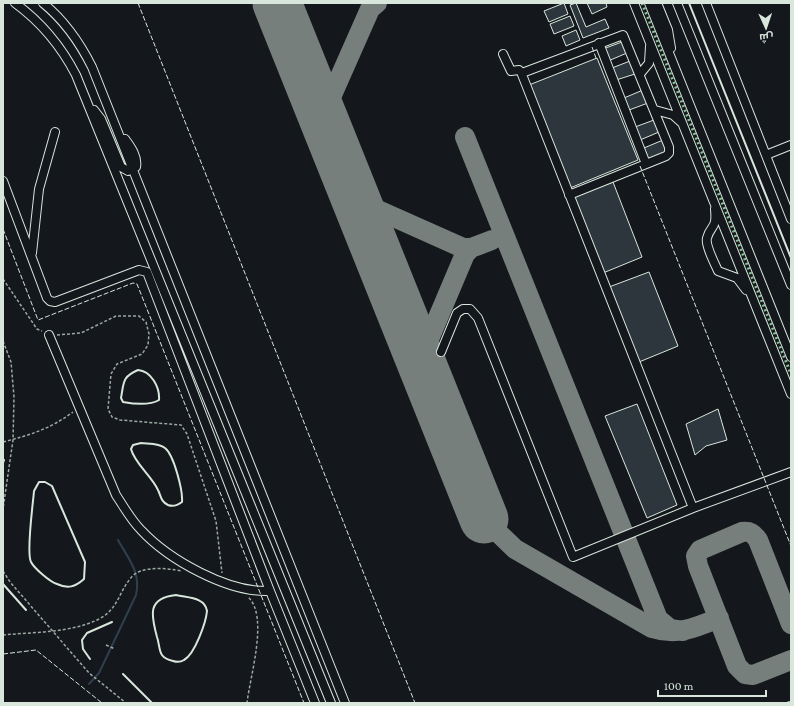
<svg xmlns="http://www.w3.org/2000/svg" width="794" height="706" viewBox="0 0 794 706" font-family="'Crimson Pro',Cairo,serif">
	<style>
		.lines { fill: none; stroke-linecap: round; stroke-linejoin: round }
		.stream { stroke: #2f3f4d; stroke-width: 2 }
		.taxiway { stroke: #767f7c; stroke-width: 20 }
		.runway { stroke: #767f7c; stroke-width: 49 }
		.building { fill: #2c363c; stroke: #d8e6dc }
		.minor-casing { stroke: #d8e6dc; stroke-width: 10 }
		.path { stroke: #9da8a2; stroke-width: 1.5; stroke-dasharray: 3 2; stroke-linecap: butt }
		.minor { stroke: #14181c; stroke-width: 8 }
		.hedge { stroke: #8ac095; stroke-width: 3; stroke-dasharray: 2 3; stroke-linecap: butt }
		.fence { stroke: #d8e6dc; stroke-width: 1; stroke-dasharray: 5 2; stroke-linecap: butt }
		.wall { stroke: #d8e6dc; stroke-width: 2 }
	</style>
	<rect width="100%" height="100%" fill="#14181c"/>
	<g class="lines">
		<path class="stream" d="M 89,684 L 99,673 L 136,595 C 141,572 129,560 118,540"/>
		<path class="taxiway" d="M 329,134 L 327,117 L 328,104 L 370,9 L 377,3
			M 465,137 L 658,619 L 670,629 L 683,631
			M 354,194 L 365,204 L 378,210 L 463,248 L 471,248 L 465,254 L 429,339 L 424,351 L 422,366
			M 471,248 L 492,240
			M 484,519 L 515,549 L 652,628 C 677,636 695,628 719,618
			M 791,624 L 758,540 C 753,533 750,531 742,532 L 700,550 L 696,556 L 698,566 L 737,666 L 745,674 L 753,675 L 791,660"/>
		<path class="runway" d="M 277,3 L 484,519"/>
	</g>
	<path class="building" d="M 564,3 L 568,14 L 549,22 L 544,11 Z
		M 576,3 L 586,27 L 605,19 L 609,28 L 583,38 L 570,5 Z
		M 587,3 L 606,3 L 607,7 L 592,14 Z
		M 570,16 L 574,26 L 554,34 L 550,24 Z
		M 576,30 L 580,40 L 566,46 L 562,36 Z
		M 622,42 L 627,53 L 608,61 L 603,49 Z
		M 597,58 L 638,160 L 570,188 L 529,85 Z
		M 630,61 L 635,74 L 616,80 L 612,68 Z
		M 643,90 L 648,103 L 629,110 L 624,98 Z
		M 654,120 L 659,132 L 640,140 L 635,127 Z
		M 663,140 L 668,153 L 649,160 L 644,148 Z
		M 613,182 L 642,257 L 603,273 L 573,197 Z
		M 649,272 L 678,346 L 639,362 L 609,287 Z
		M 637,404 L 677,505 L 647,518 L 605,416 Z
		M 718,409 L 727,440 L 706,446 L 695,455 L 686,424 Z"/>
	<g class="lines">
		<defs>
			<path id="minor" d="M 15,3 C 41,22 61,46 76,75 L 331,703
				M 43,3 C 64,20 80,43 92,67 L 345,703
				M 634,3 L 791,394
				M 649,3 L 791,357
				M 657,3 L 668,30 L 671,48
				M 677,3 L 791,285
				M 706,3 L 791,219
				M 599,43 L 646,164
				M 522,73 L 623,35 L 669,147 L 669,153 L 666,156 L 569,195
				M 640,74 L 649,63 L 650,46
				M 94,110 L 101,119 L 121,167 L 128,171 L 136,167 C 138,157 131,147 125,139
				M 655,110 L 673,115 L 682,123
				M 766,155 L 791,145
				M 3,181 L 47,298 L 50,301 L 55,302 L 139,270 L 147,272 L 270,591 L 315,703
				M 715,209 C 717,230 711,224 707,238 C 705,245 715,264 718,271 L 737,278 L 746,290
				M 32,253 L 39,189 L 55,132
				M 49,335 L 116,495 C 124,507 131,520 141,530 C 169,560 228,593 270,591
				M 441,352 L 457,313 L 463,309 L 470,309 L 478,318 L 573,557 L 693,508 L 521,72 L 519,70 L 511,71 L 503,54
				M 693,508 L 791,472"/>
		</defs>
		<use href="#minor" class="minor-casing"/>
		<path class="path" d="M 3,279 L 37,329 L 42,331
			M 57,335 L 81,333 L 116,316 L 139,316 L 146,322 L 149,334 L 148,345 L 142,354 L 117,364 L 111,374 L 108,409 L 112,417 L 120,420 L 181,425 L 187,434 L 216,521 L 222,573
			M 3,341 L 11,362 L 14,397 L 13,440 L 3,509
			M 3,442 C 30,435 50,429 73,412
			M 3,571 L 10,582 L 89,673 L 126,703
			M 3,635 C 34,632 71,633 99,619 C 118,609 118,594 130,579 C 139,565 167,568 182,571
			M 106,645 L 115,649
			M 247,703 C 250,676 269,616 248,597"/>
		<use href="#minor" class="minor"/>
		<path class="hedge" d="M 642,3 L 791,374"/>
		<path class="fence" d="M 138,3 L 415,703
			M 592,47 L 596,58
			M 640,166 L 791,546
			M 3,229 L 38,320 L 133,283 L 137,284 L 304,703
			M 3,654 L 36,650 L 102,703
			M 785,703 L 791,701"/>
		<path class="wall" d="M 689,3 L 791,258
			M 138,370 C 151,371 160,387 159,400 C 149,406 134,404 123,402 L 121,398 C 124,382 122,377 138,370 Z
			M 141,443 C 148,444 159,443 165,448 C 174,455 183,491 182,502 C 178,505 173,507 168,505 C 161,502 161,496 158,490 C 151,475 135,464 131,449 L 133,445 Z
			M 3,463 L 4,460
			M 39,482 L 45,482 L 52,486 L 85,562 L 84,579 C 75,587 68,589 57,584 C 50,582 34,568 31,562 C 26,553 33,504 34,491 Z
			M 3,584 L 26,610
			M 176,595 C 188,598 205,597 207,611 C 206,622 195,654 184,660 C 181,662 176,662 173,661 C 169,660 164,658 162,655 C 159,651 159,642 157,637 C 151,615 147,598 176,595 Z
			M 90,659 L 83,649 L 82,640 L 87,633 L 112,622
			M 123,674 L 152,703"/>
	</g>
	<rect width="794" height="706" fill="none" stroke="#d8e6dc" stroke-width="8"/>
	<g transform="translate(766 28) rotate(177)" stroke="#14181c" stroke-width="3" paint-order="stroke">
	<path d="M0-3L7 15L0 10L-7 15Z" fill="#d8e6dc"/>
	<text y="-6" font-size="11" font-weight="bold" text-anchor="middle" fill="#d8e6dc">ش</text>
	</g>
	<path d="M658 690v6h108v-6" fill="none" stroke="#d8e6dc" stroke-width="2"/>
	<text x="664" y="690" font-size="12" fill="#d8e6dc" stroke="#14181c" stroke-width="3" paint-order="stroke">100 m</text>
</svg>
